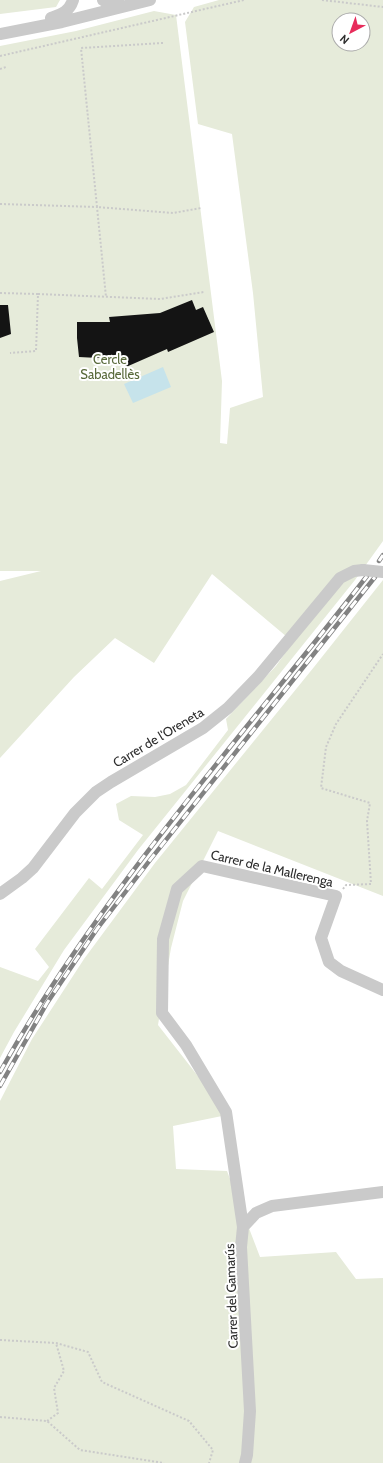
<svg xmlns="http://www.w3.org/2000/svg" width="383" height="1463" viewBox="0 0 383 1463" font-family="Cabin,sans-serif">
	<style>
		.green { fill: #e6ebda; fill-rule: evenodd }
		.water { fill: #c6e3eb }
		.building { fill: #141414 }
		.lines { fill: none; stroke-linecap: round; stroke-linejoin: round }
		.path { stroke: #cacaca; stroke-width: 2; stroke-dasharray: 2 2; stroke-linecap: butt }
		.minor { stroke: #cacaca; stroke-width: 12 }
		.rail-casing { stroke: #828282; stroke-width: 4.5 }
		.rail { stroke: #fff; stroke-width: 3; stroke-dasharray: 9; stroke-linecap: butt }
		.minor-bridge { stroke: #cacaca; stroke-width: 12 }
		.labels { text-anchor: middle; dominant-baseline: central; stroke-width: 4; stroke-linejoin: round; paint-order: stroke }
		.park-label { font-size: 13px; fill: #58693a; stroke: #fff }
		.street-label { font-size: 13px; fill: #2d2d2d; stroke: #fff }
	</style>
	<rect width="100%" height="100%" fill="#fff"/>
	<path class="green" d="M 0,0 L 60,0 L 56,7 L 0,14 Z
		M 219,0 L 383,0 L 383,541 L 355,580 L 138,850 L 64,950 L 14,1032 L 0,1058 L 0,967 L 38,981 L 49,967 L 35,949 L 89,878 L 102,889 L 143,835 L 119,820 L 116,804 L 131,796 L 155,797 L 170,794 L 186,785 L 228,730 L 226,719 L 276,666 L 293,642 L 212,574 L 154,663 L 115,638 L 74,677 L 0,758 L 0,581 L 41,571 L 0,571 L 0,46 L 76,31 L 154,11 L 176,15 L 222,381 L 220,443 L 227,444 L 230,408 L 263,397 L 253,293 L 232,134 L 198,124 L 185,22 L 194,7 ZM 339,20 L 363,20 L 363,44 L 339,44 Z
		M 383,580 L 383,896 L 218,831 L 183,901 L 171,948 L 158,1025 L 226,1112 L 222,1116 L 173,1126 L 176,1169 L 227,1171 L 260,1257 L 336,1252 L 356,1279 L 383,1278 L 383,1463 L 0,1463 L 0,1101 L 32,1039 L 84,959 L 155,863 L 314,667 Z"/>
	<path class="water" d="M 163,367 L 171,387 L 133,403 L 124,384 Z"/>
	<path class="building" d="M 192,300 L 196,310 L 203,307 L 214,332 L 168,352 L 167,349 L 126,367 L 120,354 L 98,358 L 79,357 L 77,338 L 77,322 L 110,322 L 109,317 L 160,313 Z
		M 0,305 L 8,305 L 11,334 L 0,338 Z"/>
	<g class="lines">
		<path class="path" d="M 322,0 L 383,7
			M 163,43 L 81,48 L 97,207 L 173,213 L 201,208
			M 0,56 L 244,0
			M 0,69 L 6,67
			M 0,204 L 97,207 L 106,297
			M 0,293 L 38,294 L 36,351 L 10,353
			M 38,294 L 160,299 L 204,292
			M 343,889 L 346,885 L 371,884 L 367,821 L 370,803 L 321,788 L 326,747 L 336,724 L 383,654
			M 0,1340 L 56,1343 L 88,1352 L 102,1382 L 189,1421 L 213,1450 L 209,1463
			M 0,1417 L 47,1421 L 80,1450 L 164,1463
			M 47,1421 L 58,1413 L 54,1388 L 64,1371 L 56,1343"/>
		<path class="minor" d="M 103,0 L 112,5 L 123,6
			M 51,18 C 62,14 69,12 73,0
			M 0,34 L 62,22 L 150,0
			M 0,894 L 22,878 L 33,868 L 75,813 L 96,792 L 111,782 L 203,728 L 228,708 L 258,677 L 340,578 L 354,571 L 363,570
			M 243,1227 L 226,1112 L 186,1045 L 162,1013 L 163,939 L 177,889 L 202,866 L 336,896 L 321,938 L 329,962 L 341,971 L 383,990
			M 245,1463 L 247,1455 L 250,1411 L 241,1247 L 243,1227 L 256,1213 L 272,1206 L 383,1192"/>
		<defs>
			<path id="rail" d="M 379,561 L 383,555
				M 0,1072 C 100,892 241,739 367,576
				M 0,1086 L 47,1003 L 97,929 L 150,860 L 375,577"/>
		</defs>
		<use href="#rail" class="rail-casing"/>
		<use href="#rail" class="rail"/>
		<path class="minor-bridge" d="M 363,570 L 383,572"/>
	</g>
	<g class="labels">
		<g class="park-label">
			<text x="110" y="359">Cercle<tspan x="110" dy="15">Sabadellès</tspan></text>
		</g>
		<g class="street-label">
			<text transform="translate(158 737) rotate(-31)">Carrer de l'Oreneta</text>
			<text transform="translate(272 868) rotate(13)">Carrer de la Mallerenga</text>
			<text transform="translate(231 1296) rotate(-92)">Carrer del Gamarús</text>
		</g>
	</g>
	<g transform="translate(351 32) rotate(221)"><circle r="19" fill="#ffffff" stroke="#ababab"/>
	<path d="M0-3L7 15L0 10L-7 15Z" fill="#e72c5b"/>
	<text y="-6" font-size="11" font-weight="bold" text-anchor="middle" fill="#2d2d2d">N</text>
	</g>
</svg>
